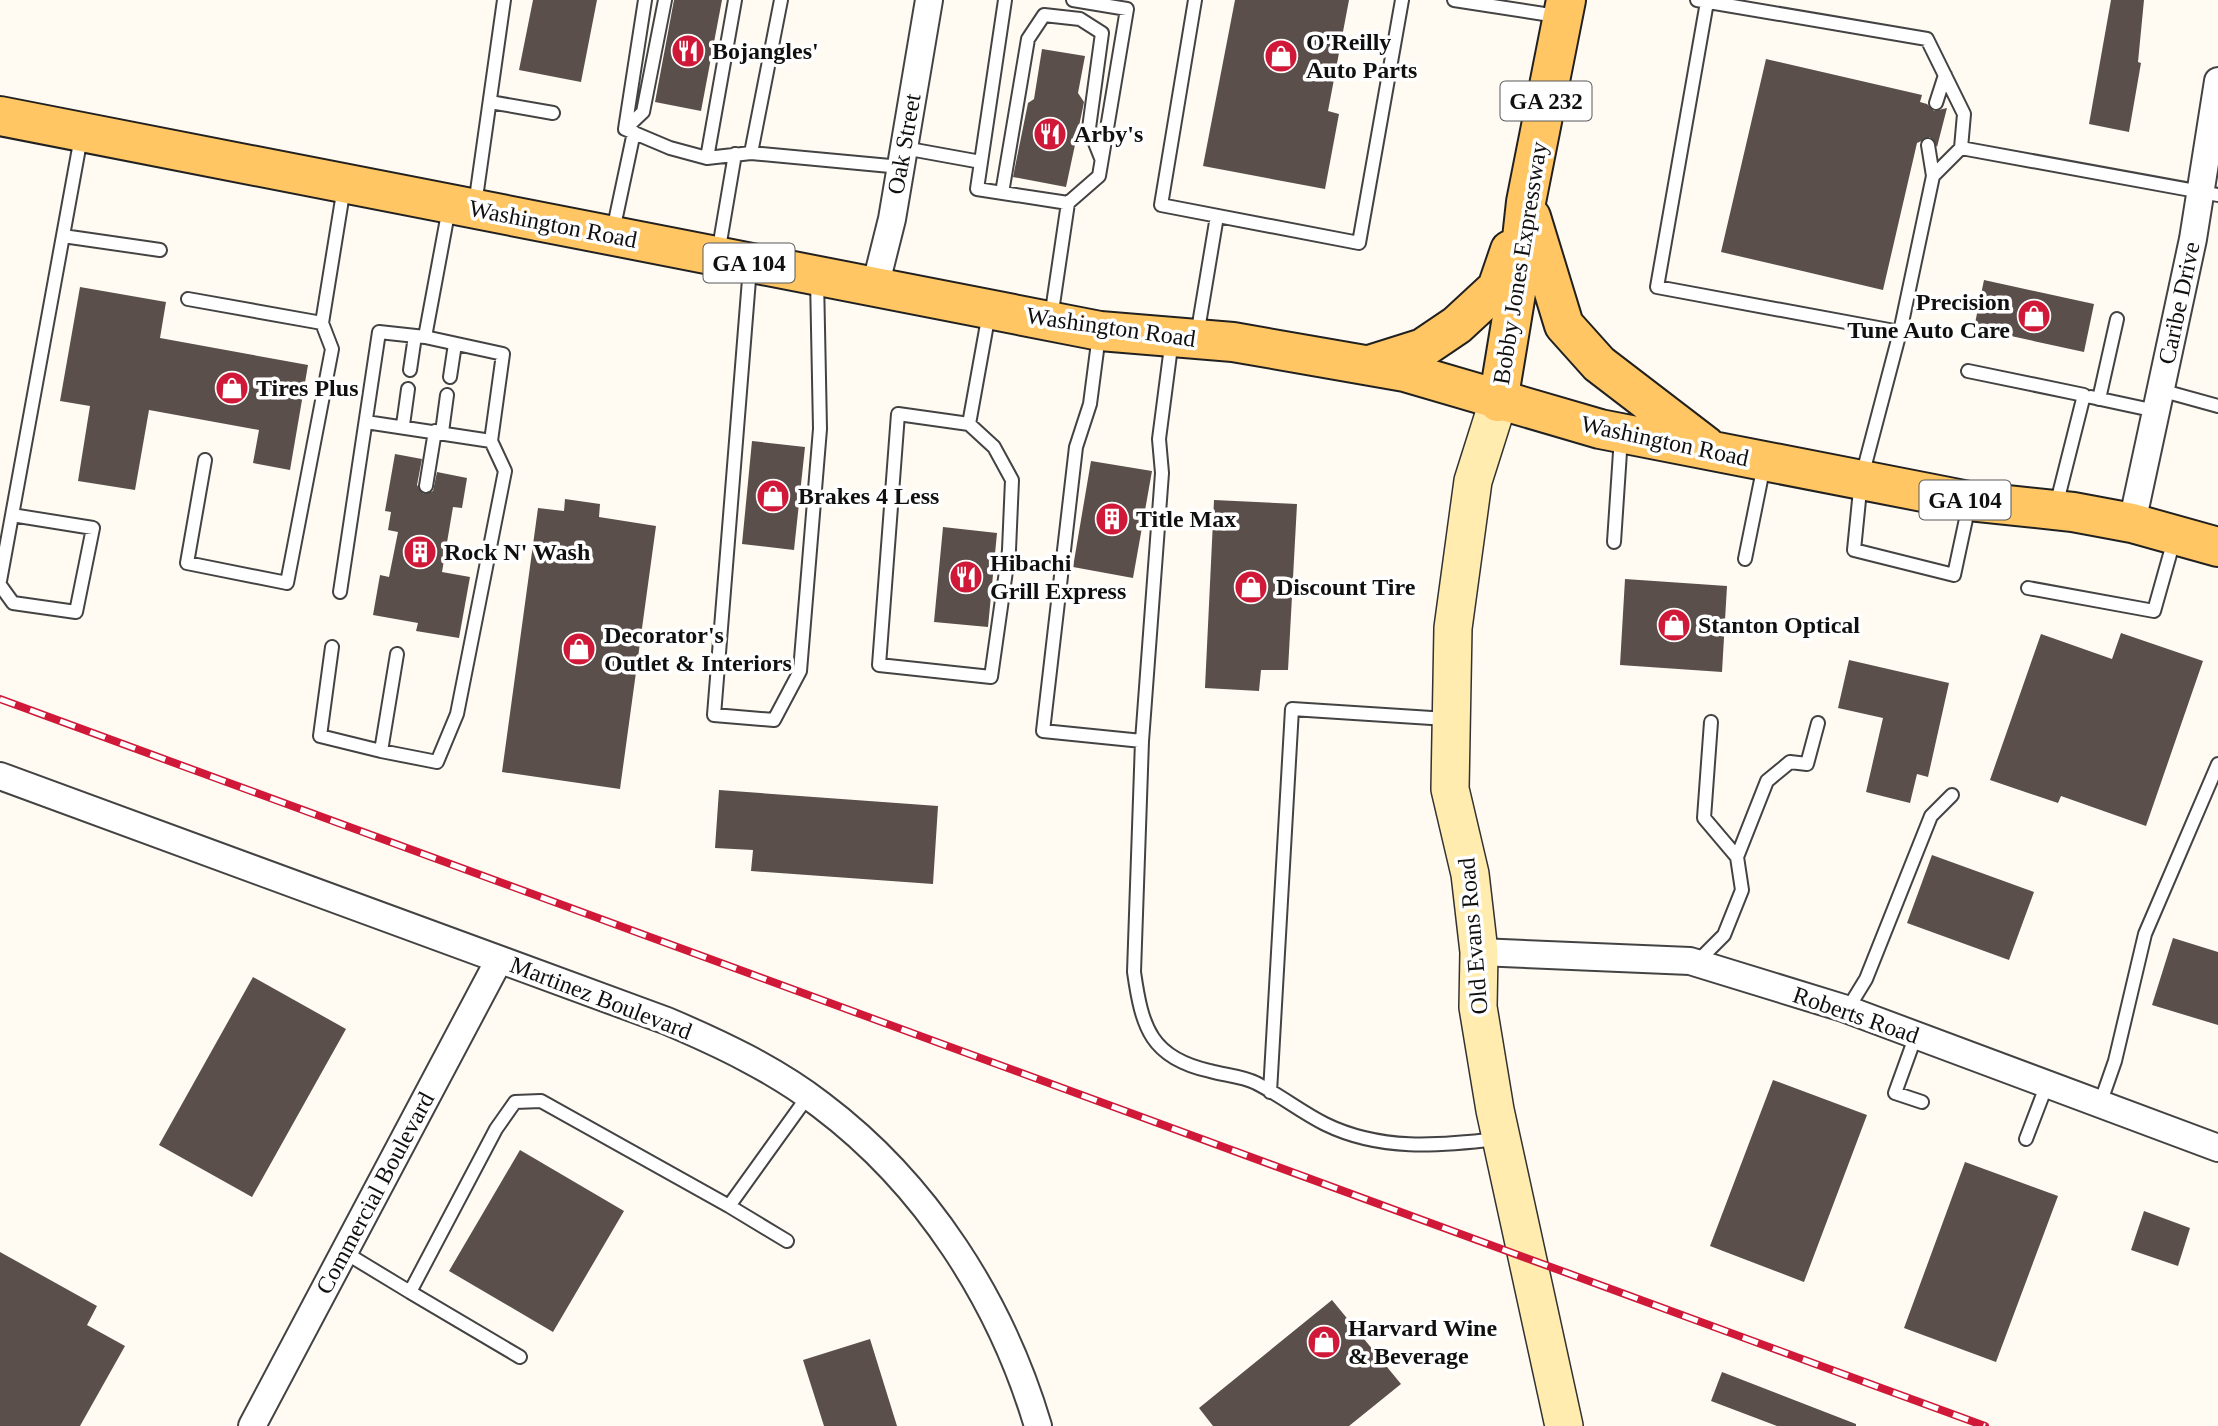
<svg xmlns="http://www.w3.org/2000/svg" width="2218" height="1426" viewBox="0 0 2218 1426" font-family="'Times New Roman',serif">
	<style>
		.building { fill: #5a4f4b }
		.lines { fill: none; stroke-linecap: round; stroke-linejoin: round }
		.lane-casing { stroke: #434343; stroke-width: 16 }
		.street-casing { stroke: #434343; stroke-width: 30 }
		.secondary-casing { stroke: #323232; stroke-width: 40 }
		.primary-casing { stroke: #212121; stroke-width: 42 }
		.lane { stroke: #fff; stroke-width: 12 }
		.street { stroke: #fff; stroke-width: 26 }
		.secondary { stroke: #ffecae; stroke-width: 37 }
		.primary { stroke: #ffc663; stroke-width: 38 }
		.rail-casing { stroke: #d01838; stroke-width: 8 }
		.rail { stroke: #fff; stroke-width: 5; stroke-dasharray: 16; stroke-linecap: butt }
		.labels { text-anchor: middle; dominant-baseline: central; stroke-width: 7; stroke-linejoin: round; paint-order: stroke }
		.shield { fill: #fff; stroke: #585858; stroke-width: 2 }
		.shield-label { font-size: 23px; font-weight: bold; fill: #101010 }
		.poi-label { font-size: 24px; font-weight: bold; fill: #101010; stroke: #fff; text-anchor: start }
		.street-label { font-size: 24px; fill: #101010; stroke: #fff }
	</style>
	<rect width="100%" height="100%" fill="#fffbf3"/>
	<path class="building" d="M 533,0 L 597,0 L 581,82 L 519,70 Z
		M 674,0 L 722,0 L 701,111 L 655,102 Z
		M 1235,0 L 1349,0 L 1328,111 L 1339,114 L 1325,189 L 1203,166 Z
		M 2111,0 L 2144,0 L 2138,62 L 2141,63 L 2129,132 L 2089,124 Z
		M 1042,49 L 1085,56 L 1078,93 L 1084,102 L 1082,112 L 1066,187 L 1013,177 L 1028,103 L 1034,99 Z
		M 1766,59 L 1922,95 L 1920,102 L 1927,104 L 1934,111 L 1947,108 L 1937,147 L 1930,137 L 1917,143 L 1883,290 L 1721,252 Z
		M 1984,280 L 2094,304 L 2084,352 L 1974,328 Z
		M 80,287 L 166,302 L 160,338 L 308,365 L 290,470 L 253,463 L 259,430 L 149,410 L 135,490 L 78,481 L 90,406 L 60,401 Z
		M 752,441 L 805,447 L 794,550 L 742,544 Z
		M 395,454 L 422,459 L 417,485 L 424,494 L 433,491 L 437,472 L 467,478 L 462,508 L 453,507 L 442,572 L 470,577 L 459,638 L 416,631 L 418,623 L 373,615 L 380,575 L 389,577 L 398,532 L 388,530 L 391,512 L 385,511 Z
		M 1091,461 L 1152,471 L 1133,578 L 1073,567 Z
		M 565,499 L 600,504 L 599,517 L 656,526 L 620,789 L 502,772 L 538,508 L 564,511 Z
		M 1214,500 L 1297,504 L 1288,670 L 1261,670 L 1259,691 L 1205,688 Z
		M 943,527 L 997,533 L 988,627 L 934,622 Z
		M 1625,579 L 1727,586 L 1722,672 L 1620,665 Z
		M 2121,633 L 2203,661 L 2146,826 L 2061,796 L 2058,803 L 1990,780 L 2041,634 L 2112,659 Z
		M 1849,660 L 1949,683 L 1928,777 L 1917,774 L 1910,803 L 1866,792 L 1883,718 L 1838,708 Z
		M 719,790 L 938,806 L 933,884 L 751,871 L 753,850 L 715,848 Z
		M 1932,855 L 2034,892 L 2009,960 L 1907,923 Z
		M 2173,938 L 2218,952 L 2218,1025 L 2152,1005 Z
		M 253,977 L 346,1029 L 252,1197 L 159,1145 Z
		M 1773,1080 L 1867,1115 L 1804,1282 L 1710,1246 Z
		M 520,1150 L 624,1211 L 553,1332 L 449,1271 Z
		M 1965,1162 L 2058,1196 L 1996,1362 L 1904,1328 Z
		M 2144,1211 L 2190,1228 L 2178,1266 L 2131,1250 Z
		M 0,1252 L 97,1306 L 87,1325 L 125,1346 L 80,1426 L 0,1426 Z
		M 1332,1300 L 1401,1384 L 1349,1426 L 1213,1426 L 1199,1408 Z
		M 870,1339 L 897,1426 L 824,1426 L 803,1360 Z
		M 1722,1372 L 1856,1424 L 1856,1426 L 1777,1426 L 1711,1401 Z"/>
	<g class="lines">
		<defs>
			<path id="lane" d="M 645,0 L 625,129 L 670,148 L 707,158 L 751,153 L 901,167
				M 1005,0 L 977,189 L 1068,203
				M 1195,0 L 1161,205 L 1359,243 L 1402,0
				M 1454,0 L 1557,16
				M 1697,0 L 1927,39 L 1964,114 L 1961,148 L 1933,176 L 1900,332 L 1861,480 L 1854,550 L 1954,575 L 1969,505
				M 1707,2 L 1657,287 L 1900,332
				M 490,102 L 553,113
				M 1936,103 L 1945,75
				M 625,129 L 643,112 L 665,0
				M 1928,145 L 1933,176
				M 904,148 L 981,162
				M 1961,148 L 2218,195
				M 751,153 L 781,0
				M 707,158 L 735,0
				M 1002,193 L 1028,39 L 1044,15 L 1080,19 L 1102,33 L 1089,128 L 1101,158
				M 475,205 L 504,0
				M 613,231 L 634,132
				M 63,236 L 160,250
				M 718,254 L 735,154
				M 750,267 L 714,715 L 774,720 L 800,671 L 820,429 L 817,278
				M 188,299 L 322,323 L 344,187
				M 1051,318 L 1068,203 L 1099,176 L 1127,9 L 1073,0
				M 1099,335 L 1090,404 L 1076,447 L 1043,731 L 1142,741
				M 1197,336 L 1217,216
				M 425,337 L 503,354 L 491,441
				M 1172,339 L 1159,439 L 1162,473 L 1142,741 L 1134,972 C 1142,1028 1151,1058 1210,1071 C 1224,1075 1243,1076 1256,1083 C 1280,1095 1301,1112 1325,1124 C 1380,1151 1438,1146 1497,1139
				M 410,370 L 415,336
				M 1968,371 L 2084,395 L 2056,506
				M 450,377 L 455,344
				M 2160,390 L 2218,406
				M 2091,397 L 2156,411
				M 2099,399 L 2117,319
				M 898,414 L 969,424 L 994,447 L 1012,480 L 1009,550 L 991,677 L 879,665 Z
				M 366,422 L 491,441 L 505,471 L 457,714 L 437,762 L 381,751
				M 969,424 L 989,313
				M 403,425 L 408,389
				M 442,432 L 447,395
				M 205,460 L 187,563 L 287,583 L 332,349 L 322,323
				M 426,486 L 435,431
				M 1614,542 L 1621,437
				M 1745,559 L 1764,465
				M 0,581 L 81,137
				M 0,585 L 13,603 L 76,612 L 93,528 L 12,515
				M 2028,588 L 2154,611 L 2174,540
				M 340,592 L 379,332 L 425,337 L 449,208
				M 332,647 L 320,736 L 381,751 L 397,654
				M 1711,722 L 1704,818 L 1737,857
				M 1696,963 L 1724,935 L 1742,890 L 1737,857 L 1767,781 L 1790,762 L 1807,764 L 1818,723
				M 1847,1010 L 1866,979 L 1931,816 L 1952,795
				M 1916,1035 L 1895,1093 L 1922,1102
				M 1270,1092 L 1292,709 L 1447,719
				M 2100,1104 L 2115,1061 L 2145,934 L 2218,764
				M 2026,1139 L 2047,1084
				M 729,1206 L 787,1241
				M 344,1252 L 410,1292
				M 520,1357 L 410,1292 L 496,1129 L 515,1102 L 541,1101 L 729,1206 L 808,1096"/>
			<path id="street" d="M 875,287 L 892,219 L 929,0
				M 2132,523 L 2193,239 L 2218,81
				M 0,776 L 667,1021 C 721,1044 774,1069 821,1105 C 926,1184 1001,1301 1038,1426
				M 1479,952 L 1690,961 L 1843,1008 L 2218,1148
				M 252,1426 L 499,960"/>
			<path id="secondary" d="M 1498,402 L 1473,481 L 1453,628 L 1450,789 L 1470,874 L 1479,952 L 1478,1007 L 1495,1110 L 1564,1426"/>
			<path id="primary" d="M 0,116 L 1100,331 L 1233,342 L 1405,372 L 1600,429 L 1969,501 L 2073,512 L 2132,523 L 2218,547
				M 1531,217 L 1564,325 L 1599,364 L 1706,446
				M 1369,365 L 1423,348 L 1457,325 L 1497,288 L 1510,250
				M 1498,402 L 1516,293 L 1526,202 L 1566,0"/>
		</defs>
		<use href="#lane" class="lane-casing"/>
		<use href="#street" class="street-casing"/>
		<use href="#secondary" class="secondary-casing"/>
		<use href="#primary" class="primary-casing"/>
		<use href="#lane" class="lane"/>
		<use href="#street" class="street"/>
		<use href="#secondary" class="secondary"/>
		<use href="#primary" class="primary"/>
		<defs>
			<path id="rail" d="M 0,699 L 1985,1426"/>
		</defs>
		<use href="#rail" class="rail-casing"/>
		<use href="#rail" class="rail"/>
	</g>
	<defs>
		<symbol id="restaurant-disc" viewBox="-11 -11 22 22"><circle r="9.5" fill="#d01838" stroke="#fff"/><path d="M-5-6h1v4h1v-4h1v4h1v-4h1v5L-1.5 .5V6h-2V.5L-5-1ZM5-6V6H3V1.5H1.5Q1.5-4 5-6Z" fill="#fff"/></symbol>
		<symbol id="shop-disc" viewBox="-11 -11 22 22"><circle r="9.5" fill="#d01838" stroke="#fff"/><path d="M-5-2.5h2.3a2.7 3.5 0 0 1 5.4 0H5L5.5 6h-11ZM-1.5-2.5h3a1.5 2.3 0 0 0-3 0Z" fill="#fff"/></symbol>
		<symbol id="building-disc" viewBox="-11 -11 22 22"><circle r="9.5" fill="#d01838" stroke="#fff"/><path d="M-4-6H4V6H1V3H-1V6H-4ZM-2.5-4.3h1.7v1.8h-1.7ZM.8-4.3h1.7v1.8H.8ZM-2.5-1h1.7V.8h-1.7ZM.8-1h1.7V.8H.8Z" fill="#fff"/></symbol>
	</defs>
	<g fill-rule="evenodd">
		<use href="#restaurant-disc" x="669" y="32" width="38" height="38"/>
		<use href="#shop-disc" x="1262" y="37" width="38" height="38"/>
		<use href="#restaurant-disc" x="1031" y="115" width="38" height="38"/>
		<use href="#shop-disc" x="2015" y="297" width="38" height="38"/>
		<use href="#shop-disc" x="213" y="369" width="38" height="38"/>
		<use href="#shop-disc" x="754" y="477" width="38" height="38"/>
		<use href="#building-disc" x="1093" y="500" width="38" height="38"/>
		<use href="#building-disc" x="401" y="533" width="38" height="38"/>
		<use href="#restaurant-disc" x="947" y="558" width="38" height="38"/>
		<use href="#shop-disc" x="1232" y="568" width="38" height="38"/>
		<use href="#shop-disc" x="1655" y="606" width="38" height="38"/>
		<use href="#shop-disc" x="560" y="630" width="38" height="38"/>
		<use href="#shop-disc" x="1305" y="1323" width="38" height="38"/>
	</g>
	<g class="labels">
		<g class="shield">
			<rect x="1500.5" y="81.5" width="91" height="39" rx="5"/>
			<rect x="703.5" y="243.5" width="91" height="39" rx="5"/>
			<rect x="1919.5" y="480.5" width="91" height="39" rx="5"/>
		</g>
		<g class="shield-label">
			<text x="1546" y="101">GA 232</text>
			<text x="749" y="263">GA 104</text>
			<text x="1965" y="500">GA 104</text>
		</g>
		<g class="poi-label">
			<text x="1306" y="42">O'Reilly<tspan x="1306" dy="28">Auto Parts</tspan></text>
			<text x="712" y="51">Bojangles'</text>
			<text x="1074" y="134">Arby's</text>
			<text x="2010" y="302" text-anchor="end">Precision<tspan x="2010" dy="28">Tune Auto Care</tspan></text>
			<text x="256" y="388">Tires Plus</text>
			<text x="798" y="496">Brakes 4 Less</text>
			<text x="1136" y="519">Title Max</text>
			<text x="444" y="552">Rock N' Wash</text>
			<text x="990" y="563">Hibachi<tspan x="990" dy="28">Grill Express</tspan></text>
			<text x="1276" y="587">Discount Tire</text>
			<text x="1698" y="625">Stanton Optical</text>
			<text x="604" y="635">Decorator's<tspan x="604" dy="28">Outlet &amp; Interiors</tspan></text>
			<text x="1348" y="1328">Harvard Wine<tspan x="1348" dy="28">&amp; Beverage</tspan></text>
		</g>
		<g class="street-label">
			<text transform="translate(904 144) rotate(-80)">Oak Street</text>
			<text transform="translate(553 224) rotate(11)">Washington Road</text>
			<text transform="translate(1520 263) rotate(-81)">Bobby Jones Expressway</text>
			<text transform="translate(2179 303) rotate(-78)">Caribe Drive</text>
			<text transform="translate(1111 327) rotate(8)">Washington Road</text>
			<text transform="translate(1665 441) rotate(12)">Washington Road</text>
			<text transform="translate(1473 936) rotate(-95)">Old Evans Road</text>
			<text transform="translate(601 998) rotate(21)">Martinez Boulevard</text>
			<text transform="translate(1856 1015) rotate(19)">Roberts Road</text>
			<text transform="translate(375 1193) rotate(-62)">Commercial Boulevard</text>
		</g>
	</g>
</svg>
